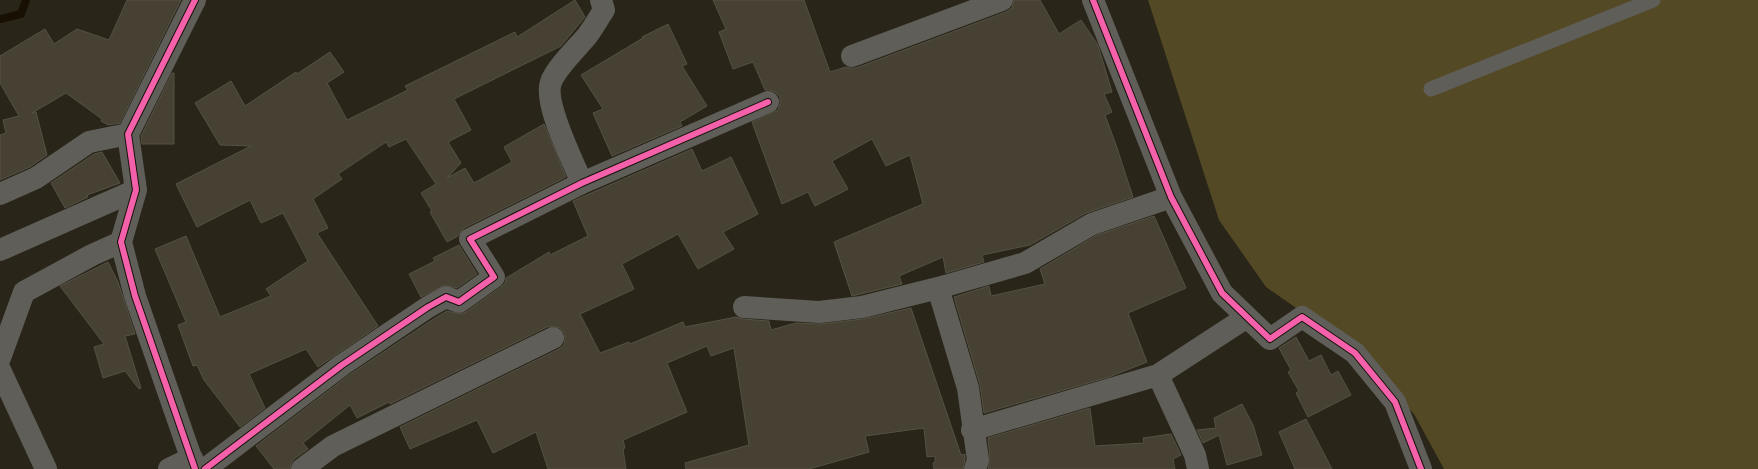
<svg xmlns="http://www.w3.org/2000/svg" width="1758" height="469" viewBox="0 0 1758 469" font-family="'Nunito Sans',sans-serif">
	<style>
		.green { fill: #534925 }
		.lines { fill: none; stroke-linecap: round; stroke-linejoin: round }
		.stream { stroke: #181002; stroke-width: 8 }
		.building { fill: #464132; stroke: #545145 }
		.lane { stroke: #605e59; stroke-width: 15 }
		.street { stroke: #605e59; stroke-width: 22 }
		.cycleway-casing { stroke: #151208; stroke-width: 8 }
		.cycleway { stroke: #f560ab; stroke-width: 6 }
	</style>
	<rect width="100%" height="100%" fill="#292619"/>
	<path class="green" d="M 1148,0 L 1758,0 L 1758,469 L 1444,469 L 1414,414 L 1352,347 L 1266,287 L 1219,220 Z"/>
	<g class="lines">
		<path class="stream" d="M 0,19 L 21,14 L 26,0"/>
	</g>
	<path class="building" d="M 127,0 L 181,0 L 120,123 L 108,125 L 101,121 L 102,119 L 66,93 L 32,113 L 36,112 L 47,155 L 30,167 L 0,180 L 0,135 L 6,133 L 3,120 L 19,116 L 0,83 L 0,56 L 45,29 L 54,44 L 77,29 L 109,40 Z
		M 575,0 L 585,17 L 561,46 L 454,99 L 471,130 L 448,142 L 461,163 L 447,178 L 465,168 L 474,183 L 512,162 L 504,147 L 544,124 L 566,177 L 464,228 L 458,236 L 447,242 L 430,212 L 432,211 L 421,193 L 436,184 L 406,139 L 389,147 L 386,142 L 338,174 L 342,179 L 313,199 L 328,228 L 317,233 L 378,326 L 318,367 L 306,349 L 249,374 L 265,408 L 240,427 L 204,380 L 197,365 L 193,366 L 178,325 L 186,322 L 155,249 L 186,236 L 220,317 L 271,296 L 266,289 L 308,261 L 283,213 L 261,223 L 250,200 L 197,227 L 176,184 L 251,146 L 220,145 L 195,103 L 231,81 L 245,106 L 296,72 L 297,74 L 330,52 L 344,72 L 327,83 L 347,120 L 408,90 L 405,86 L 515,32 L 517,37 Z
		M 713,0 L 804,0 L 830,72 L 846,67 L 850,68 L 856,68 L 1006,12 L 1012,8 L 1014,0 L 1040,0 L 1059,34 L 1081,20 L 1098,45 L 1112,92 L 1104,94 L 1112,112 L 1105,115 L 1116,145 L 1133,197 L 1086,213 L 1030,245 L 982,255 L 984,262 L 946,273 L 943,257 L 899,276 L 902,284 L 852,296 L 834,242 L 923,204 L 910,155 L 886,166 L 872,139 L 832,161 L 848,189 L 815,206 L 808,192 L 782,204 L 752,122 L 778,110 L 780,104 L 780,97 L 775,92 L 770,90 L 765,90 L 753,62 L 733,69 L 719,32 L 726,29 Z
		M 668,24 L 687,64 L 682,66 L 707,106 L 680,122 L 682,126 L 612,156 L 593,113 L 603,109 L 581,75 L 643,38 L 642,37 Z
		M 172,73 L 174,73 L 174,144 L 142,144 L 141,136 Z
		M 692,149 L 702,171 L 731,157 L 758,214 L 723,232 L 734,249 L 698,269 L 678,234 L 622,264 L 634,289 L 580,314 L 600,353 L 629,342 L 630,344 L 683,322 L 685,327 L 736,317 L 743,319 L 769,321 L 771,330 L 796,323 L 820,324 L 863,319 L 911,308 L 961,455 L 965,454 L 965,459 L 963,469 L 934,469 L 933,463 L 935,462 L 935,456 L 927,457 L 924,428 L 865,436 L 869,452 L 809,469 L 686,469 L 685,463 L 749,445 L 734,348 L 711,356 L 707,346 L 667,363 L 687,412 L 623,440 L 625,448 L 623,449 L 626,469 L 548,469 L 536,432 L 493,453 L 477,420 L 410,449 L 400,427 L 559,349 L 564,345 L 565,338 L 564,333 L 560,328 L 553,326 L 547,327 L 390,404 L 389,402 L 357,418 L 350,405 L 303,443 L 308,449 L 294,459 L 291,464 L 290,469 L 274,469 L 256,446 L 349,375 L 435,318 L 447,311 L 460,314 L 466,312 L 501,287 L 505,283 L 506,278 L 549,252 L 550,255 L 588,236 L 573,201 Z
		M 102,152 L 120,183 L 87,195 L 88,197 L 65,208 L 51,183 L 94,154 Z
		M 1154,216 L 1186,288 L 1128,313 L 1147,362 L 1109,377 L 984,413 L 980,385 L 954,297 L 989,286 L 991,296 L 1045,284 L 1040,269 L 1097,235 Z
		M 459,245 L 477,274 L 457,288 L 445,285 L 421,297 L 409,274 L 435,261 L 433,258 Z
		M 108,262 L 118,282 L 135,334 L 125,336 L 141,388 L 139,389 L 125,371 L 103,378 L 94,347 L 104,344 L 60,286 Z
		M 1296,337 L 1309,361 L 1321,355 L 1331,375 L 1338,371 L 1351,395 L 1308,417 L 1296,393 L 1299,391 L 1288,372 L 1291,370 L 1279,348 Z
		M 1242,404 L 1253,425 L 1262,455 L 1227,465 L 1219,435 L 1203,443 L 1197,430 L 1216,428 L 1214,418 Z
		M 1090,408 L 1095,446 L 1144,443 L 1143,438 L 1171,434 L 1181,455 L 1173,459 L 1175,469 L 988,469 L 990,459 L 988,438 Z
		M 1306,419 L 1332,469 L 1295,469 L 1279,432 Z"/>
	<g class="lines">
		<path class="lane" d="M 1431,89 L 1653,0"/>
		<path class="street" d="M 195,0 L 128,134 L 136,190 L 121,242 L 135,296 L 195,469
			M 1093,0 L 1171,197 L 1222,293 L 1270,339 L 1302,317 L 1355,353 L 1395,402 L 1421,469
			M 852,56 L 1002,0
			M 582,183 C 573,161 543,103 551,82 C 556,68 577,48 587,36 C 593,28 598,19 604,10 L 601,0
			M 0,194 L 36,178 L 89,142 L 128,134
			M 0,250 L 136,190
			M 744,307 L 819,312 L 862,307 L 938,288
			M 0,358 L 24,292 L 92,255 L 121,242
			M 0,370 L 46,469
			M 1158,375 L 1195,455 L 1198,469
			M 972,430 L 1158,375 L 1247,317
			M 169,469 L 192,458
			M 205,469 L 342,365 L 428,307 L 446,297 L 459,302 L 494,277 L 470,239 L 582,183 L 768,102
			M 302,469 L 333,446 L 553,338
			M 975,469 L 978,460 L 968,388 L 938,288 L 1025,263 L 1092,224 L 1171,197"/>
		<defs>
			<path id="cycleway" d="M 195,0 L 128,134 L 136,190 L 121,242 L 135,296 L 195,469
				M 1093,0 L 1171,197 L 1222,293 L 1270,339 L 1302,317 L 1355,353 L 1395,402 L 1421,469
				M 205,469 L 342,365 L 428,307 L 446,297 L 459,302 L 494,277 L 470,239 L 582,183 L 768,102"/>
		</defs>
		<use href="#cycleway" class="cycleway-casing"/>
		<use href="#cycleway" class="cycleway"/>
	</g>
</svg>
